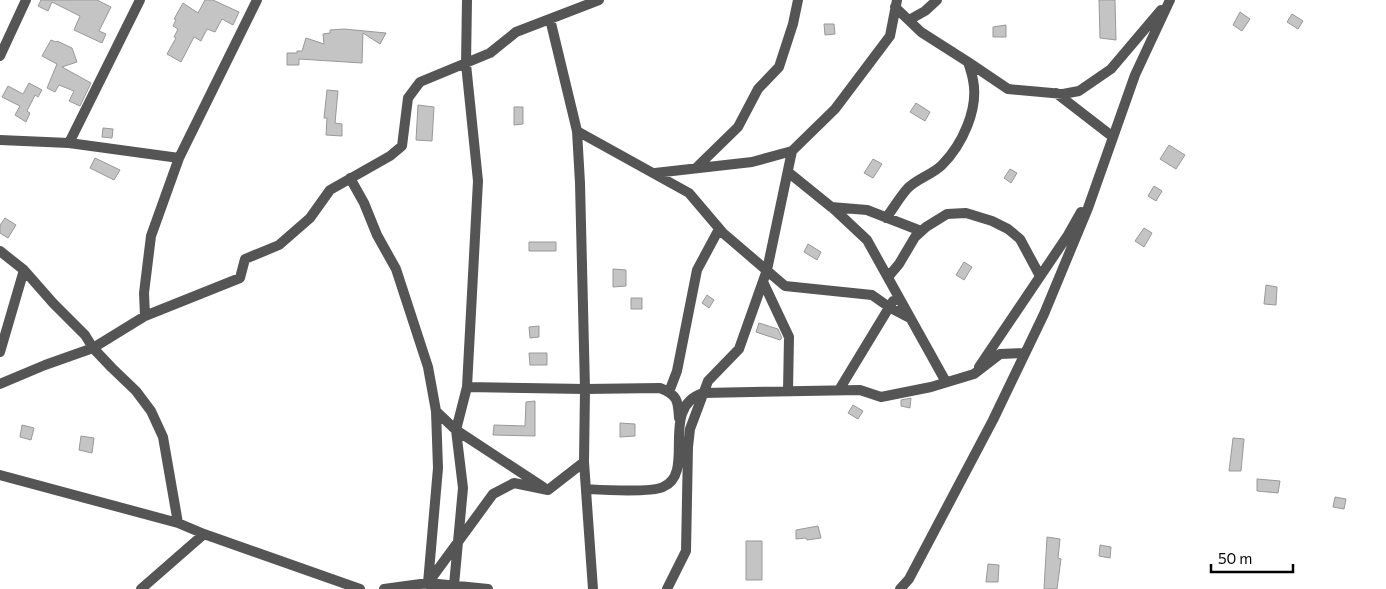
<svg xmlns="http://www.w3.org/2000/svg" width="1386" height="589" viewBox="0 0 1386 589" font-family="Commissioner,sans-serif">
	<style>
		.building { fill: #c4c4c4; stroke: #999 }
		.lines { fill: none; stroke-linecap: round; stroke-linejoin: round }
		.street { stroke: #555; stroke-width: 10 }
	</style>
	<rect width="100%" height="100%" fill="#fff"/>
	<path class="building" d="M 41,0 L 97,0 L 111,7 L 99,31 L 106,34 L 102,43 L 74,30 L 80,16 L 52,2 L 48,11 L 38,6 Z
		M 205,0 L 213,0 L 239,12 L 233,25 L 222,19 L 215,32 L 207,29 L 201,41 L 194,37 L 181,62 L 167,54 L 176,38 L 174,37 L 178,29 L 173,26 L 176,20 L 174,19 L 183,3 L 198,13 Z
		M 1099,0 L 1115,0 L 1116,40 L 1100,38 Z
		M 1240,12 L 1250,19 L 1242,31 L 1233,25 Z
		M 1292,14 L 1303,21 L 1298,29 L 1287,22 Z
		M 824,24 L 834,24 L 835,34 L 825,35 Z
		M 1006,25 L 1006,37 L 993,37 L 993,27 Z
		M 344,29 L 386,33 L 380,44 L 363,33 L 362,63 L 299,59 L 299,65 L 287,65 L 287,53 L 297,53 L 297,51 L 302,51 L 306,38 L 324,44 L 323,34 L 330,33 L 330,30 Z
		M 51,40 L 56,42 L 57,41 L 72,48 L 77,62 L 62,67 L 91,83 L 80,106 L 69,101 L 74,91 L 59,85 L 55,92 L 47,88 L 57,64 L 42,56 Z
		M 29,83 L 42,90 L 38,97 L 35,95 L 27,111 L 30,113 L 26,122 L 15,115 L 20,106 L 2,97 L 8,86 L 23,94 Z
		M 327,90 L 338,91 L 335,123 L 342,124 L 342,136 L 326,135 L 327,118 L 324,118 Z
		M 916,103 L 930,112 L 925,121 L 910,112 Z
		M 418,105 L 434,107 L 432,141 L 416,140 Z
		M 514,107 L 523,107 L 523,124 L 514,125 Z
		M 103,128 L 113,129 L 112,138 L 102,137 Z
		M 1169,145 L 1185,155 L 1176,169 L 1160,159 Z
		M 95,158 L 120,170 L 114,180 L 90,168 Z
		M 873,159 L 882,164 L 873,178 L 864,173 Z
		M 1010,169 L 1017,173 L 1011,183 L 1004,178 Z
		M 1154,186 L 1162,191 L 1156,201 L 1148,196 Z
		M 5,218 L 16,225 L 8,238 L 0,233 L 0,225 Z
		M 1144,228 L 1152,233 L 1144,247 L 1135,241 Z
		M 529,242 L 556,242 L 556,251 L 529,251 Z
		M 808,244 L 821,252 L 817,260 L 804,252 Z
		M 964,262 L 972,267 L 964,280 L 956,275 Z
		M 613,269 L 626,270 L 626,286 L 613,287 Z
		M 1266,285 L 1277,287 L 1276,305 L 1264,304 Z
		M 707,295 L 714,300 L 709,308 L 702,303 Z
		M 631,298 L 642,298 L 642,309 L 631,309 Z
		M 759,323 L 778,329 L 782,338 L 780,340 L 756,332 Z
		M 539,326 L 539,337 L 530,338 L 529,327 Z
		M 529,353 L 547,353 L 547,365 L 530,365 Z
		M 911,398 L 910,408 L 901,406 L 901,400 Z
		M 535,401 L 535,436 L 493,435 L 494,425 L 525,426 L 526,402 Z
		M 853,405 L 863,411 L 858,419 L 848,413 Z
		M 620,423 L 635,424 L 635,436 L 620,437 Z
		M 22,425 L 34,428 L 31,440 L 20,437 Z
		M 81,436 L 94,438 L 92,453 L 79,450 Z
		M 1233,438 L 1244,439 L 1241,471 L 1229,471 Z
		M 1257,479 L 1280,481 L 1278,493 L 1257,491 Z
		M 1335,497 L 1346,499 L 1344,509 L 1333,507 Z
		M 818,526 L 821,538 L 807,540 L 806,538 L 796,539 L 796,530 Z
		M 1047,537 L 1060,539 L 1058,558 L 1061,559 L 1057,589 L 1044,589 Z
		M 746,541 L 762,541 L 762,580 L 746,580 Z
		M 1100,545 L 1111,547 L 1110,558 L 1099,556 Z
		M 988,564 L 999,565 L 998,582 L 986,582 Z"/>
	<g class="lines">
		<path class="street" d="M 550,19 L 577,131 L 689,193 L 723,233 L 785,286 L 872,295 L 889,307 L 910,318
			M 909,20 L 925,11 L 937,0
			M 0,56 L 26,0
			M 968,62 L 1008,89 L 1063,94 L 1079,91 L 1111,69 L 1161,10
			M 1056,93 L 1113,137
			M 577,131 L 580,183 L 585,389 L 584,462 L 593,589
			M 0,140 L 69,143 L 179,158
			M 69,143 L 140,0
			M 696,168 L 738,127 L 758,89 L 779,67 L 793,24 L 798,0
			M 788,172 L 835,210 L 867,240 L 946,382
			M 655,173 L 752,162 L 792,151
			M 350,178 L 364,203 L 377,235 L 396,269 L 428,367 L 436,411 L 438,468 L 428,583 L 433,589
			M 831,207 L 867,210 L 921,231
			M 886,218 C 893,209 899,198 907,189 C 916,179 932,175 942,165 C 962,145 979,109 973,80 C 972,74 970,68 968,62 L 921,32 L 895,7
			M 0,251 L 24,270 L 53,303 L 85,335 L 93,348 L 112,368 L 136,391 L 151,411 L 163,437 L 178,523
			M 888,277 L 899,264 L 915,237 L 926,227 L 947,214 L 966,213 L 992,221 L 1008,229 L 1020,239 L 1040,276
			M 763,282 L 789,337 L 788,391
			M 145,316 L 144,293 L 151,236 L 179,158 L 257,0
			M 0,352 L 24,270
			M 979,367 L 1068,235 L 1081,212
			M 0,384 L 45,365 L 93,348 L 145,316 L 240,278 L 245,259 L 279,245 L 310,218 L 330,190 L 390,156 L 402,146 L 408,98 L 420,82 L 490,53 L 516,32 L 599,0
			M 467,387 L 585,389 L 660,388 C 678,395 678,401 679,418
			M 839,390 L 893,301
			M 669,392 L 677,371 L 697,270 L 719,229
			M 436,411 L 456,430 L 543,487
			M 0,475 L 178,523 L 204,534 L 360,589
			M 586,489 C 603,490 649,493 663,487 C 697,473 658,408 703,393 L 860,390 L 881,397 L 931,387 L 974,374 L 1000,354 L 1024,353
			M 428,583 L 493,494 L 514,483 L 548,490 L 584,462
			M 454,585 L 463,488 L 456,430 L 467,387 L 478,181 L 466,64 L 467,0
			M 141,589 L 204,534
			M 384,589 L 428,583 L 488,589
			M 667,589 L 686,551 L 688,447 L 690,429 L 708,381 L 739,349 L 767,270 L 792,151 L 835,109 L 890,36 L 897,0
			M 900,589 L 909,579 L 993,420 L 1044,314 L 1088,208 L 1135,75 L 1170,0"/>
	</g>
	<path d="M1211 564v8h82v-8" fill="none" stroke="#000000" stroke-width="2.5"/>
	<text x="1218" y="564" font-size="15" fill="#000000" stroke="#ffffff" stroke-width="4" paint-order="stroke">50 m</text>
</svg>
